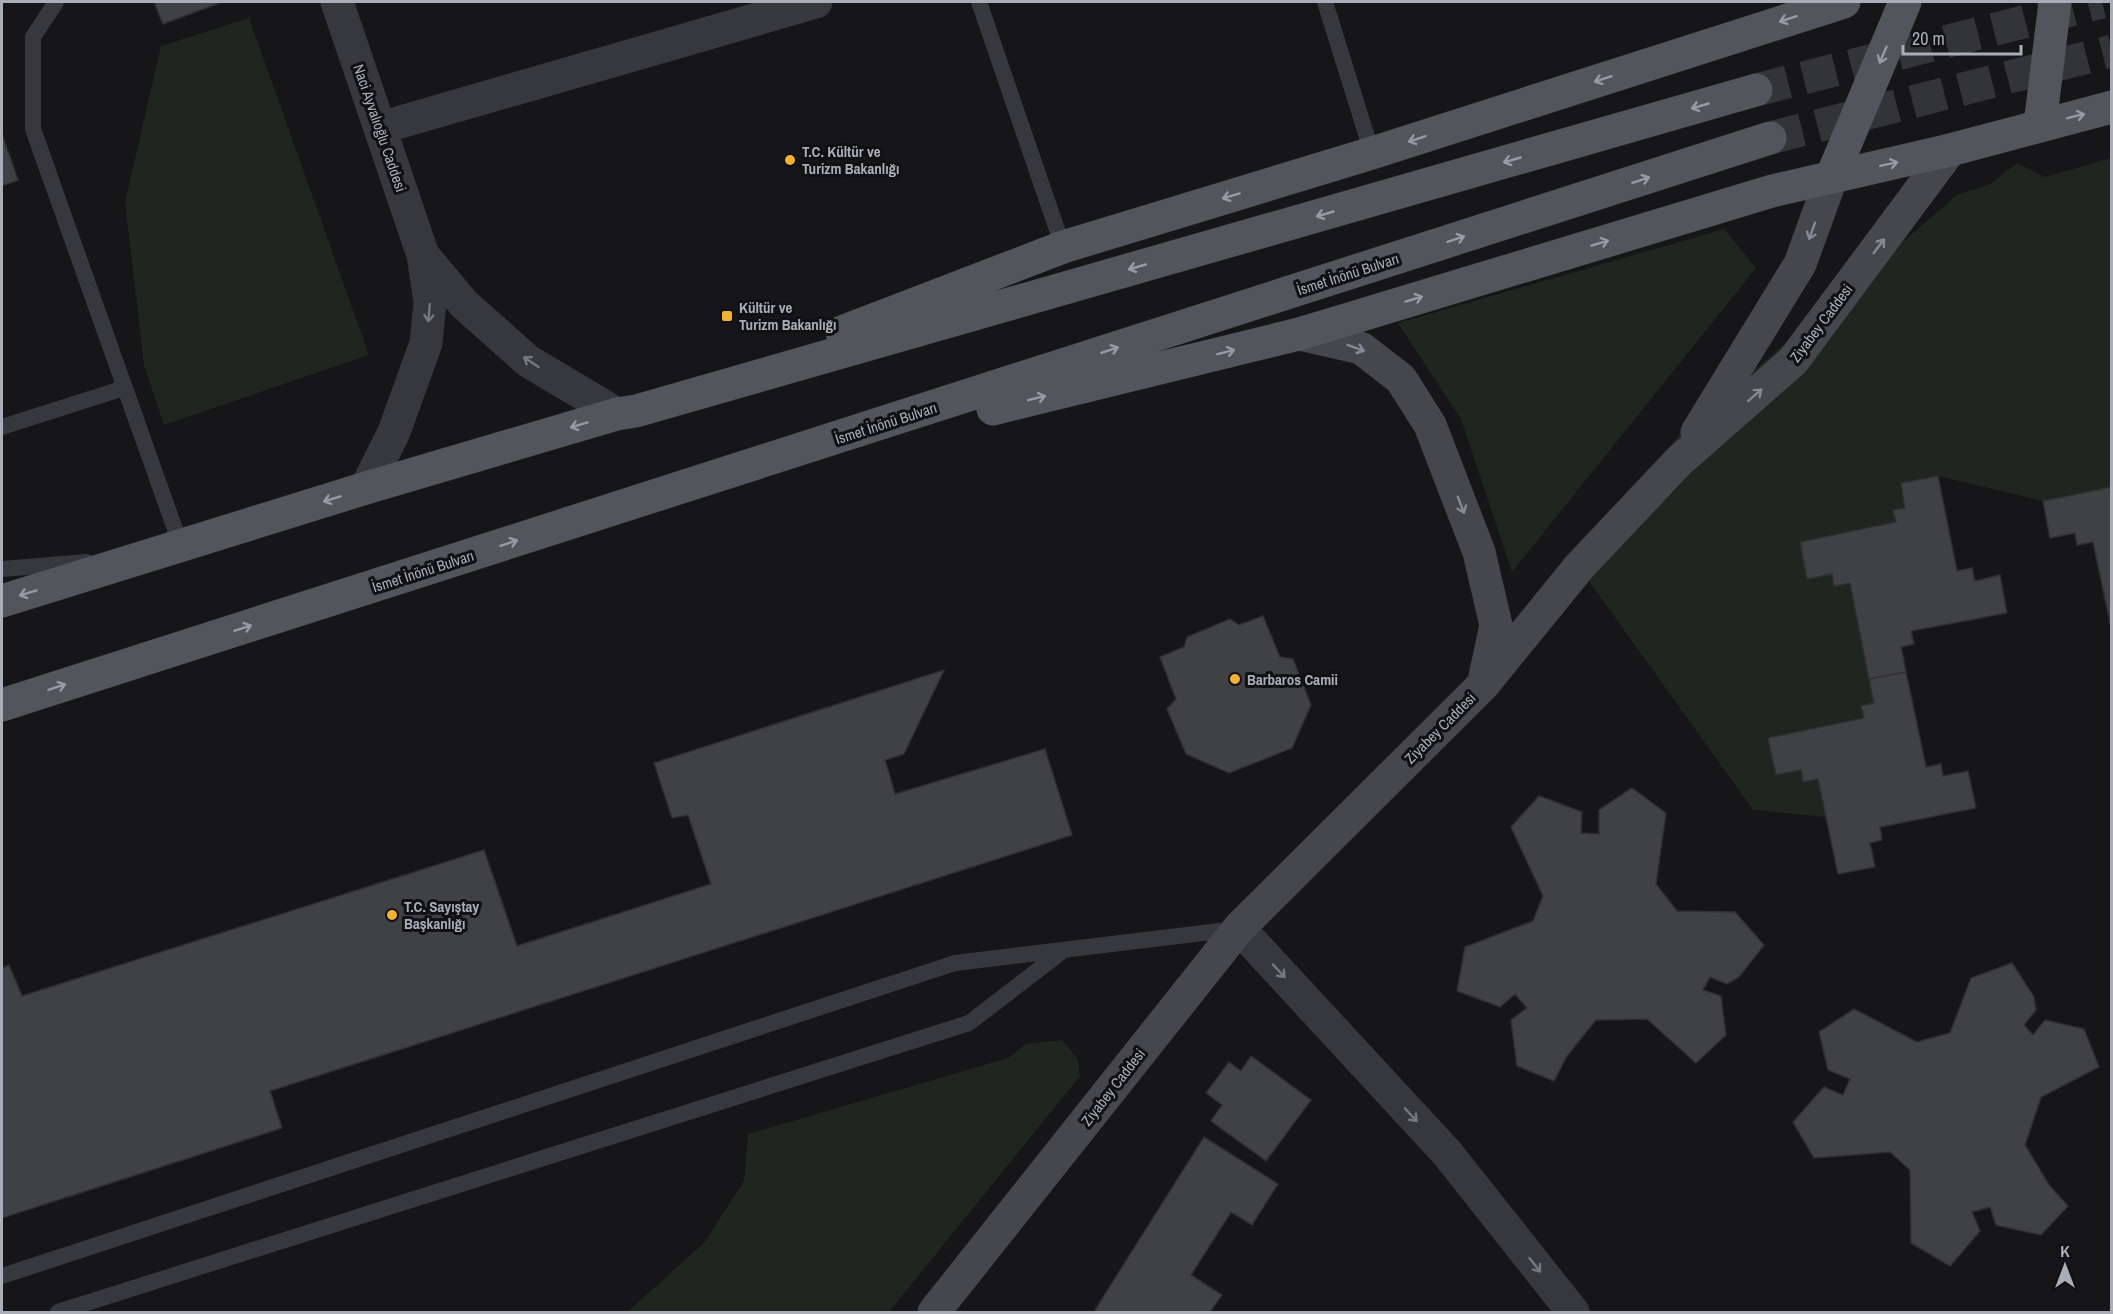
<svg xmlns="http://www.w3.org/2000/svg" width="2113" height="1314" viewBox="0 0 2113 1314" font-family="'Archivo Narrow',sans-serif">
	<style>
		.green { fill: #1e261f }
		.building { fill: #404145; stroke: #303034; stroke-width: 1.5 }
		.lines { fill: none; stroke-linecap: round; stroke-linejoin: round }
		.primary-tunnel { stroke: #333438; stroke-width: 33; stroke-dasharray: 33 16; stroke-linecap: butt }
		.lane { stroke: #37383d; stroke-width: 16 }
		.street { stroke: #37383d; stroke-width: 33 }
		.secondary { stroke: #45474d; stroke-width: 33 }
		.primary { stroke: #53555c; stroke-width: 33 }
		.oneway { stroke: #979ba6 }
		.oneway2 { stroke: #858993 }
		.oneway3 { stroke: #757881 }
		.poi-dot { fill: #f2b134; stroke: #111113; stroke-width: 2 }
		.labels { text-anchor: middle; dominant-baseline: central; stroke-width: 6; stroke-linejoin: round; paint-order: stroke }
		.street-label { font-size: 15px; fill: #a8adb8; stroke: #111113 }
		.poi-label { font-size: 15px; font-weight: bold; fill: #a8adb8; stroke: #111113; text-anchor: start }
	</style>
	<rect width="100%" height="100%" fill="#161618"/>
	<path class="green" d="M 249,18 L 369,355 L 164,425 L 144,365 L 125,202 L 161,46 Z
		M 2111,158 L 2111,487 L 2043,501 L 1938,476 L 1901,483 L 1905,508 L 1893,510 L 1896,522 L 1800,542 L 1807,579 L 1832,574 L 1834,586 L 1850,583 L 1874,703 L 1862,706 L 1864,718 L 1768,738 L 1776,774 L 1801,770 L 1803,782 L 1818,779 L 1826,817 L 1753,810 L 1579,567 L 1679,435 L 1957,195 L 1990,184 L 2017,163 L 2045,177 Z
		M 1724,229 L 1756,268 L 1512,572 L 1461,419 L 1398,323 Z
		M 1062,1040 L 1078,1059 L 1080,1076 L 889,1312 L 627,1312 L 704,1243 L 744,1181 L 748,1134 L 1008,1058 L 1026,1044 Z"/>
	<path class="building" d="M 154,2 L 222,2 L 163,24 Z
		M 2,134 L 18,180 L 2,186 Z
		M 1938,476 L 1957,571 L 1972,568 L 1975,581 L 2000,575 L 2007,613 L 1911,631 L 1914,644 L 1901,647 L 1906,672 L 1869,679 L 1850,583 L 1834,586 L 1832,574 L 1807,579 L 1800,542 L 1896,522 L 1893,510 L 1905,508 L 1901,483 Z
		M 2112,487 L 2112,632 L 2093,542 L 2077,545 L 2075,533 L 2050,538 L 2043,501 Z
		M 1263,616 L 1280,657 L 1293,659 L 1311,705 L 1292,748 L 1229,773 L 1186,754 L 1167,709 L 1176,699 L 1160,657 L 1184,647 L 1187,637 L 1230,619 L 1239,625 Z
		M 944,670 L 904,754 L 885,760 L 895,794 L 1045,749 L 1072,835 L 270,1091 L 282,1128 L 2,1218 L 2,968 L 9,965 L 22,996 L 484,850 L 517,946 L 711,884 L 688,815 L 672,818 L 654,763 Z
		M 1906,672 L 1926,767 L 1941,764 L 1943,776 L 1968,771 L 1976,808 L 1880,827 L 1882,840 L 1870,843 L 1875,867 L 1838,874 L 1818,779 L 1803,782 L 1801,770 L 1776,775 L 1768,738 L 1864,718 L 1861,706 L 1874,703 L 1869,679 Z
		M 1632,788 L 1666,813 L 1656,884 L 1677,911 L 1735,912 L 1764,945 L 1739,977 L 1727,984 L 1710,977 L 1703,990 L 1721,996 L 1726,1035 L 1696,1063 L 1647,1019 L 1596,1020 L 1567,1056 L 1554,1081 L 1517,1066 L 1511,1020 L 1527,1008 L 1515,994 L 1500,1007 L 1457,991 L 1465,947 L 1533,921 L 1543,896 L 1511,827 L 1539,796 L 1582,812 L 1581,833 L 1599,834 L 1599,810 Z
		M 2012,963 L 2034,997 L 2036,1010 L 2024,1025 L 2033,1035 L 2045,1020 L 2084,1029 L 2099,1067 L 2041,1097 L 2025,1145 L 2049,1185 L 2068,1206 L 2041,1235 L 1996,1225 L 1990,1207 L 1972,1212 L 1980,1231 L 1950,1266 L 1911,1243 L 1910,1170 L 1890,1152 L 1814,1158 L 1793,1122 L 1824,1087 L 1843,1095 L 1850,1079 L 1828,1070 L 1819,1032 L 1854,1009 L 1917,1042 L 1950,1033 L 1971,978 Z
		M 1251,1056 L 1311,1100 L 1266,1161 L 1211,1121 L 1222,1105 L 1206,1093 L 1229,1062 L 1241,1071 Z
		M 1204,1137 L 1278,1184 L 1252,1225 L 1231,1212 L 1191,1275 L 1222,1295 L 1210,1312 L 1098,1312 L 1095,1310 Z"/>
	<g class="lines">
		<path class="primary-tunnel" d="M 1756,90 L 2102,2
			M 1770,138 L 2112,51"/>
		<path class="lane" d="M 56,2 L 33,37 L 33,129 L 181,546
			M 979,2 L 1063,247
			M 1325,2 L 1372,153
			M 2,427 L 124,388
			M 2,569 L 87,562
			M 2,1276 L 955,963 L 1236,929
			M 58,1312 L 969,1023 L 1064,950"/>
		<path class="street" d="M 337,2 L 423,255 L 430,302 L 426,343 L 394,432 L 366,488
			M 380,128 L 816,2
			M 423,255 L 464,304 L 528,361 L 617,414
			M 1239,928 L 1447,1153 L 1573,1312"/>
		<path class="secondary" d="M 1299,334 L 1361,348 L 1401,379 L 1430,425 L 1479,552 L 1496,625 L 1484,681
			M 1697,432 L 1800,264 L 1832,176
			M 934,1312 L 1239,928 L 1483,685 L 1579,567 L 1679,461 L 1793,361 L 1950,150"/>
		<path class="primary" d="M 2040,125 L 2055,2
			M 1832,176 L 1905,2
			M 842,332 L 1063,247 L 1372,153 L 1844,2
			M 993,409 L 1299,334 L 1772,191 L 1950,150 L 2112,107
			M 2,601 L 366,488 L 617,414 L 636,411 L 1756,90
			M 2,705 L 1770,138"/>
	</g>
	<defs><path id="oneway-shaft" d="M-6 0H5M1.5-3L5.5 0L1.5 3" fill="none" stroke-width="1.6" stroke-linecap="round" stroke-linejoin="round" transform="scale(1.5)"/></defs>
	<g class="oneway">
		<use href="#oneway-shaft" transform="translate(1788 19) rotate(162)"/>
		<use href="#oneway-shaft" transform="translate(1883 55) rotate(113)"/>
		<use href="#oneway-shaft" transform="translate(1603 79) rotate(162)"/>
		<use href="#oneway-shaft" transform="translate(1700 106) rotate(164)"/>
		<use href="#oneway-shaft" transform="translate(2076 116) rotate(-14)"/>
		<use href="#oneway-shaft" transform="translate(1417 139) rotate(162)"/>
		<use href="#oneway-shaft" transform="translate(1512 160) rotate(164)"/>
		<use href="#oneway-shaft" transform="translate(1889 164) rotate(-12)"/>
		<use href="#oneway-shaft" transform="translate(1641 180) rotate(-18)"/>
		<use href="#oneway-shaft" transform="translate(1231 196) rotate(163)"/>
		<use href="#oneway-shaft" transform="translate(1325 214) rotate(164)"/>
		<use href="#oneway-shaft" transform="translate(1456 239) rotate(-18)"/>
		<use href="#oneway-shaft" transform="translate(1600 243) rotate(-17)"/>
		<use href="#oneway-shaft" transform="translate(1137 267) rotate(164)"/>
		<use href="#oneway-shaft" transform="translate(1414 299) rotate(-17)"/>
		<use href="#oneway-shaft" transform="translate(1110 350) rotate(-18)"/>
		<use href="#oneway-shaft" transform="translate(1226 352) rotate(-14)"/>
		<use href="#oneway-shaft" transform="translate(1037 398) rotate(-14)"/>
		<use href="#oneway-shaft" transform="translate(579 425) rotate(163)"/>
		<use href="#oneway-shaft" transform="translate(332 499) rotate(163)"/>
		<use href="#oneway-shaft" transform="translate(509 543) rotate(-18)"/>
		<use href="#oneway-shaft" transform="translate(28 593) rotate(163)"/>
		<use href="#oneway-shaft" transform="translate(243 628) rotate(-18)"/>
		<use href="#oneway-shaft" transform="translate(57 687) rotate(-18)"/>
	</g>
	<g class="oneway2">
		<use href="#oneway-shaft" transform="translate(1812 231) rotate(110)"/>
		<use href="#oneway-shaft" transform="translate(1879 246) rotate(-53)"/>
		<use href="#oneway-shaft" transform="translate(1356 348) rotate(20)"/>
		<use href="#oneway-shaft" transform="translate(1755 395) rotate(-41)"/>
		<use href="#oneway-shaft" transform="translate(1461 505) rotate(69)"/>
	</g>
	<g class="oneway3">
		<use href="#oneway-shaft" transform="translate(429 313) rotate(95)"/>
		<use href="#oneway-shaft" transform="translate(531 362) rotate(-146)"/>
		<use href="#oneway-shaft" transform="translate(1279 971) rotate(47)"/>
		<use href="#oneway-shaft" transform="translate(1411 1115) rotate(47)"/>
		<use href="#oneway-shaft" transform="translate(1535 1265) rotate(52)"/>
	</g>
	<g class="poi-dot">
		<circle cx="790" cy="160" r="6"/>
		<rect x="721" y="310" width="12" height="12" rx="3"/>
		<circle cx="1235" cy="679" r="6"/>
		<circle cx="392" cy="915" r="6"/>
	</g>
	<g class="labels">
		<g class="street-label">
			<text transform="translate(380 128) rotate(71)">Naci Ayvalıoğlu Caddesi</text>
			<text transform="translate(1348 274) rotate(-18)">İsmet İnönü Bulvarı</text>
			<text transform="translate(1821 323) rotate(-53)">Ziyabey Caddesi</text>
			<text transform="translate(886 423) rotate(-18)">İsmet İnönü Bulvarı</text>
			<text transform="translate(423 571) rotate(-18)">İsmet İnönü Bulvarı</text>
			<text transform="translate(1440 728) rotate(-45)">Ziyabey Caddesi</text>
			<text transform="translate(1113 1087) rotate(-52)">Ziyabey Caddesi</text>
		</g>
		<g class="poi-label">
			<text x="802" y="151">T.C. Kültür ve<tspan x="802" dy="17">Turizm Bakanlığı</tspan></text>
			<text x="739" y="307">Kültür ve<tspan x="739" dy="17">Turizm Bakanlığı</tspan></text>
			<text x="1247" y="679">Barbaros Camii</text>
			<text x="404" y="906">T.C. Sayıştay<tspan x="404" dy="17">Başkanlığı</tspan></text>
		</g>
	</g>
	<rect width="2113" height="1314" fill="none" stroke="#a8adb8" stroke-width="6"/>
	<g transform="translate(2065 1266)" stroke="#111113" stroke-width="4.5" paint-order="stroke">
	<path d="M0-4.5L10 22L0 15L-10 22Z" fill="#a8adb8"/>
	<text y="-9" font-size="16" font-weight="bold" text-anchor="middle" fill="#a8adb8">K</text>
	</g>
	<path d="M1903 45v9h118v-9" fill="none" stroke="#a8adb8" stroke-width="3"/>
	<text x="1912" y="45" font-size="18" fill="#a8adb8" stroke="#111113" stroke-width="4.5" paint-order="stroke">20 m</text>
</svg>
